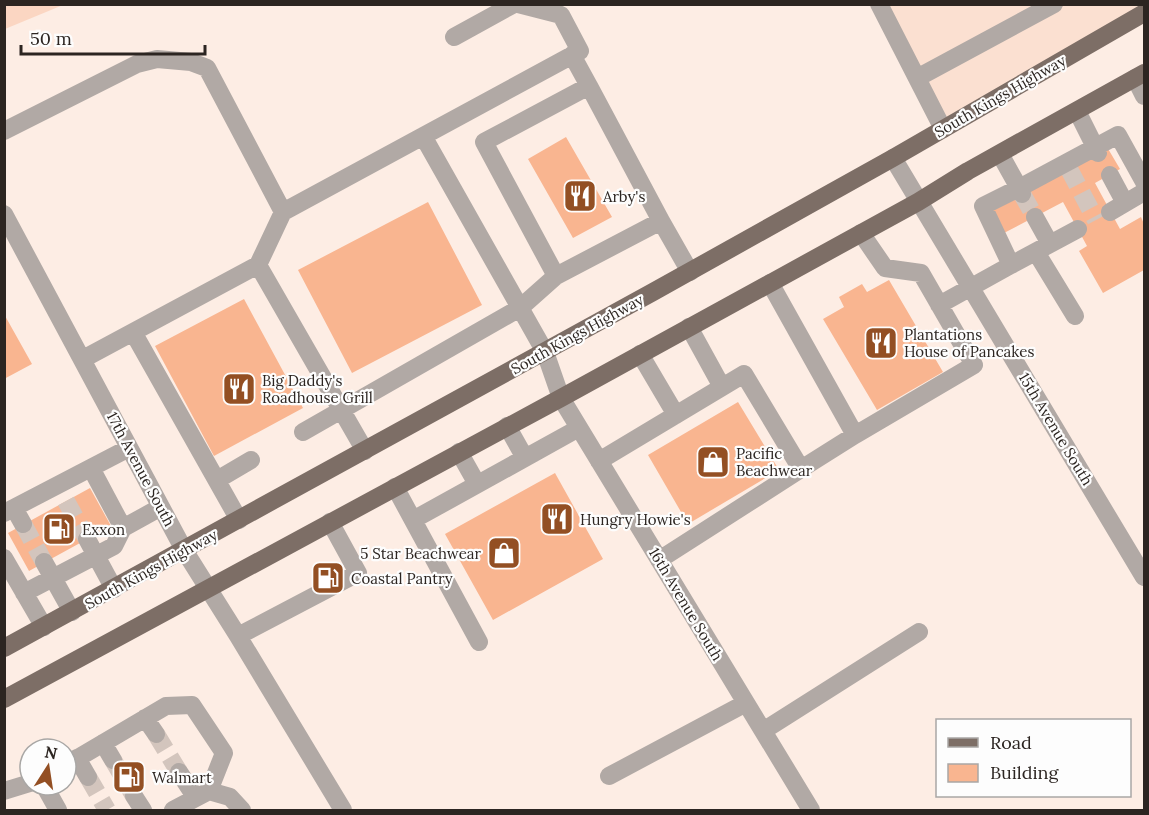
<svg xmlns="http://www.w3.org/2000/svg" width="1149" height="815" viewBox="0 0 1149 815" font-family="Lora,serif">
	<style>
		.built { fill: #fbe0d1 }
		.green { fill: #fbd6c2 }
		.building { fill: #f9b590 }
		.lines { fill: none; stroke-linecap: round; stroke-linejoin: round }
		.minor-tunnel { stroke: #d3c5bd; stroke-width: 18; stroke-dasharray: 18 9; stroke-linecap: butt }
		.minor { stroke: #b1a9a5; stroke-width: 18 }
		.major { stroke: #7d6e66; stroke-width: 18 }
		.labels { text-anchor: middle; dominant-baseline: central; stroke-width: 4.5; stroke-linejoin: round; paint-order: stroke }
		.street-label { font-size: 15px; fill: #2c2521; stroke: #fdfdfd }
		.poi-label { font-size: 15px; fill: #2c2521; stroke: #fdfdfd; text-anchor: start }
	</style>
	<rect width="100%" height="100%" fill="#fdede4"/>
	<path class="built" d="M 1144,4 L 943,129 L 879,5 Z"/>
	<path class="green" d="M 5,4 L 63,4 L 63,5 L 5,29 Z"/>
	<path class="building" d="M 566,137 L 612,217 L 573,238 L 528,159 Z
		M 1107,147 L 1120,169 L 1095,183 L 1120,229 L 1141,217 L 1144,224 L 1144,270 L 1103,293 L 1079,251 L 1087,246 L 1063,202 L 1004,233 L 992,210 Z
		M 428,202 L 482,305 L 352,373 L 298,270 Z
		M 889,280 L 943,372 L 877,410 L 823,319 L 844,307 L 839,297 L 862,284 L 867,292 Z
		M 244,299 L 303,408 L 214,456 L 155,346 Z
		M 4,314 L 32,364 L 4,379 Z
		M 738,402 L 779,470 L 688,524 L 648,455 Z
		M 555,473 L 603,559 L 493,620 L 445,534 Z
		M 90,488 L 111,526 L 29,571 L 8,533 Z"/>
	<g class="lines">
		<path class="minor-tunnel" d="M 1069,169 L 1096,220
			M 1022,194 L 1035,217
			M 66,501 L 87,539
			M 23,524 L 44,562
			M 156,734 L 179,772
			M 113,760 L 134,796
			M 88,777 L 107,810"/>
		<path class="minor" d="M 879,4 L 943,129
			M 454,37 L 514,4
			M 572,55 L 589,86
			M 917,78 L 1054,4
			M 1135,78 L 1144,96
			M 1077,111 L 1098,153
			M 4,131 L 137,64 L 157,59 L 191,62 L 207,68 L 283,212 L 258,265
			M 423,136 L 545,352 L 561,398 L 811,810
			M 893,158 L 1144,577
			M 1110,175 L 1125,203
			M 1022,194 L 1019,188 L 1118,135 L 1144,182
			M 283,212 L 580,51 L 561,15 L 518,4
			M 1110,212 L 1144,192
			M 4,214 L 184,550 L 238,636 L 343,810
			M 1035,217 L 1050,244
			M 661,221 L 690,272
			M 1036,252 L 1075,316
			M 1011,265 L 1078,229
			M 770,283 L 855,435 L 974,365 L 921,273 L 885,268 L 861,233
			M 939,305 L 1011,265 L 983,206 L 1019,188 L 1000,154
			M 689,327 L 722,387
			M 133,332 L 239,520
			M 640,354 L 676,415
			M 83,359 L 258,265 L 365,451
			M 507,426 L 525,458
			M 303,432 L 520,308 L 556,276 L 661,221 L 589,86 L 484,142 L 556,276
			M 459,452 L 477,484
			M 599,461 L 744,374 L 801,469 L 659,560
			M 91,468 L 123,528 L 161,507
			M 801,469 L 855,435
			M 217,480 L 251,460
			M 395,487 L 479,642
			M 14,508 L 23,524
			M 4,513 L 129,448
			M 413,520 L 579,428
			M 87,539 L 114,589
			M 4,558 L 44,627
			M 44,562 L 72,612
			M 24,593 L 114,546 L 123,528
			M 238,636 L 358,573 L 330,522
			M 145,718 L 156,734
			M 763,731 L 919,632
			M 103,743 L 113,760
			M 77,758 L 88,777
			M 66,765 L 166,706 L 192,705 L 224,753 L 209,791
			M 179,772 L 196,798
			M 609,776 L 746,703
			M 44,785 L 58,810
			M 4,791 L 30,783
			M 134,796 L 143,810
			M 173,810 L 209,791 L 230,797 L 242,810"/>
		<path class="major" d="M 4,648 L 653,292 L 893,158 L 1144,13
			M 4,699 L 561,398 L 918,202 L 968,171 L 1144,73"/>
	</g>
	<defs>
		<symbol id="restaurant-square" viewBox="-11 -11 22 22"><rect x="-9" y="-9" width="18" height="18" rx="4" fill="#934f23" stroke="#fdfdfd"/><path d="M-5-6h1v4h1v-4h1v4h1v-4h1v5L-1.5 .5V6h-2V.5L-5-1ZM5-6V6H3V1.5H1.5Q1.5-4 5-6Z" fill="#fff"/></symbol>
		<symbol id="shop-square" viewBox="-11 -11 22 22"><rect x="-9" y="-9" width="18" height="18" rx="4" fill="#934f23" stroke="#fdfdfd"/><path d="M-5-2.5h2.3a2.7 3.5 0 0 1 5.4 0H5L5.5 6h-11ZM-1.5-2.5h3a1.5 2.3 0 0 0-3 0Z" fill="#fff"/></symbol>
		<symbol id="fuel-square" viewBox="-11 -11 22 22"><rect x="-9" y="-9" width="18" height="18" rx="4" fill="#934f23" stroke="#fdfdfd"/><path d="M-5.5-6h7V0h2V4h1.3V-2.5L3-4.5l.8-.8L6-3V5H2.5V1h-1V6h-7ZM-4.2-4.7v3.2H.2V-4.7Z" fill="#fff"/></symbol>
	</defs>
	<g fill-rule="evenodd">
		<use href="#restaurant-square" x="561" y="177" width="38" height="38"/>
		<use href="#restaurant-square" x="862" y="324" width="38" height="38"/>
		<use href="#restaurant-square" x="220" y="370" width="38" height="38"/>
		<use href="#shop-square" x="694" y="443" width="38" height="38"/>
		<use href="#restaurant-square" x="538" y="500" width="38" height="38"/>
		<use href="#fuel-square" x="40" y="510" width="38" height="38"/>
		<use href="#shop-square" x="485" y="534" width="38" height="38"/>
		<use href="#fuel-square" x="309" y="559" width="38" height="38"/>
		<use href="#fuel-square" x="110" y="758" width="38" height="38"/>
	</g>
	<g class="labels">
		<g class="street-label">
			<text transform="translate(1000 96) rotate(-30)">South Kings Highway</text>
			<text transform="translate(577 334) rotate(-29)">South Kings Highway</text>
			<text transform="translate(1056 429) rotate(59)">15th Avenue South</text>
			<text transform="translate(141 469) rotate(62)">17th Avenue South</text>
			<text transform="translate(151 569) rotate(-29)">South Kings Highway</text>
			<text transform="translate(686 604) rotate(59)">16th Avenue South</text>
		</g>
		<g class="poi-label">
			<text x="603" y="196">Arby's</text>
			<text x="904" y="334">Plantations<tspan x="904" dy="17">House of Pancakes</tspan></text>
			<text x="262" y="380">Big Daddy's<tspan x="262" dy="17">Roadhouse Grill</tspan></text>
			<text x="736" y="453">Pacific<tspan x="736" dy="17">Beachwear</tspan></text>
			<text x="580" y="519">Hungry Howie's</text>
			<text x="82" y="529">Exxon</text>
			<text x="481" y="553" text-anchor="end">5 Star Beachwear</text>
			<text x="351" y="578">Coastal Pantry</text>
			<text x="152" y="777">Walmart</text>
		</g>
	</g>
	<rect width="1149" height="815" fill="none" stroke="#2c2521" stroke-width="12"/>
	<rect x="936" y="719" width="195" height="78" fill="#fdfdfd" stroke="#a9a7a5" stroke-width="1.5"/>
	<rect x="948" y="738" width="30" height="9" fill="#7d6e66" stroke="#a9a7a5" stroke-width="1.5"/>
	<text x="990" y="749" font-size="18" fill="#2c2521">Road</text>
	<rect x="948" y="764" width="30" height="18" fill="#f9b590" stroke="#a9a7a5" stroke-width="1.5"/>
	<text x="990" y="779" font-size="18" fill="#2c2521">Building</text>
	<g transform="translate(48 767) rotate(12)"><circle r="28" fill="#fdfdfd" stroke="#a9a7a5" stroke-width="1.5"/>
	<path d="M0-4.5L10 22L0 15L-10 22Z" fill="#934f23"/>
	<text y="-9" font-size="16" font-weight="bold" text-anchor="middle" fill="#2c2521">N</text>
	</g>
	<path d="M21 45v9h184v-9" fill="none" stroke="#2c2521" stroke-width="3"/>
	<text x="30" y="45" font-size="18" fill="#2c2521" stroke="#fdfdfd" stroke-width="4.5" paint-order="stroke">50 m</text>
</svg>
